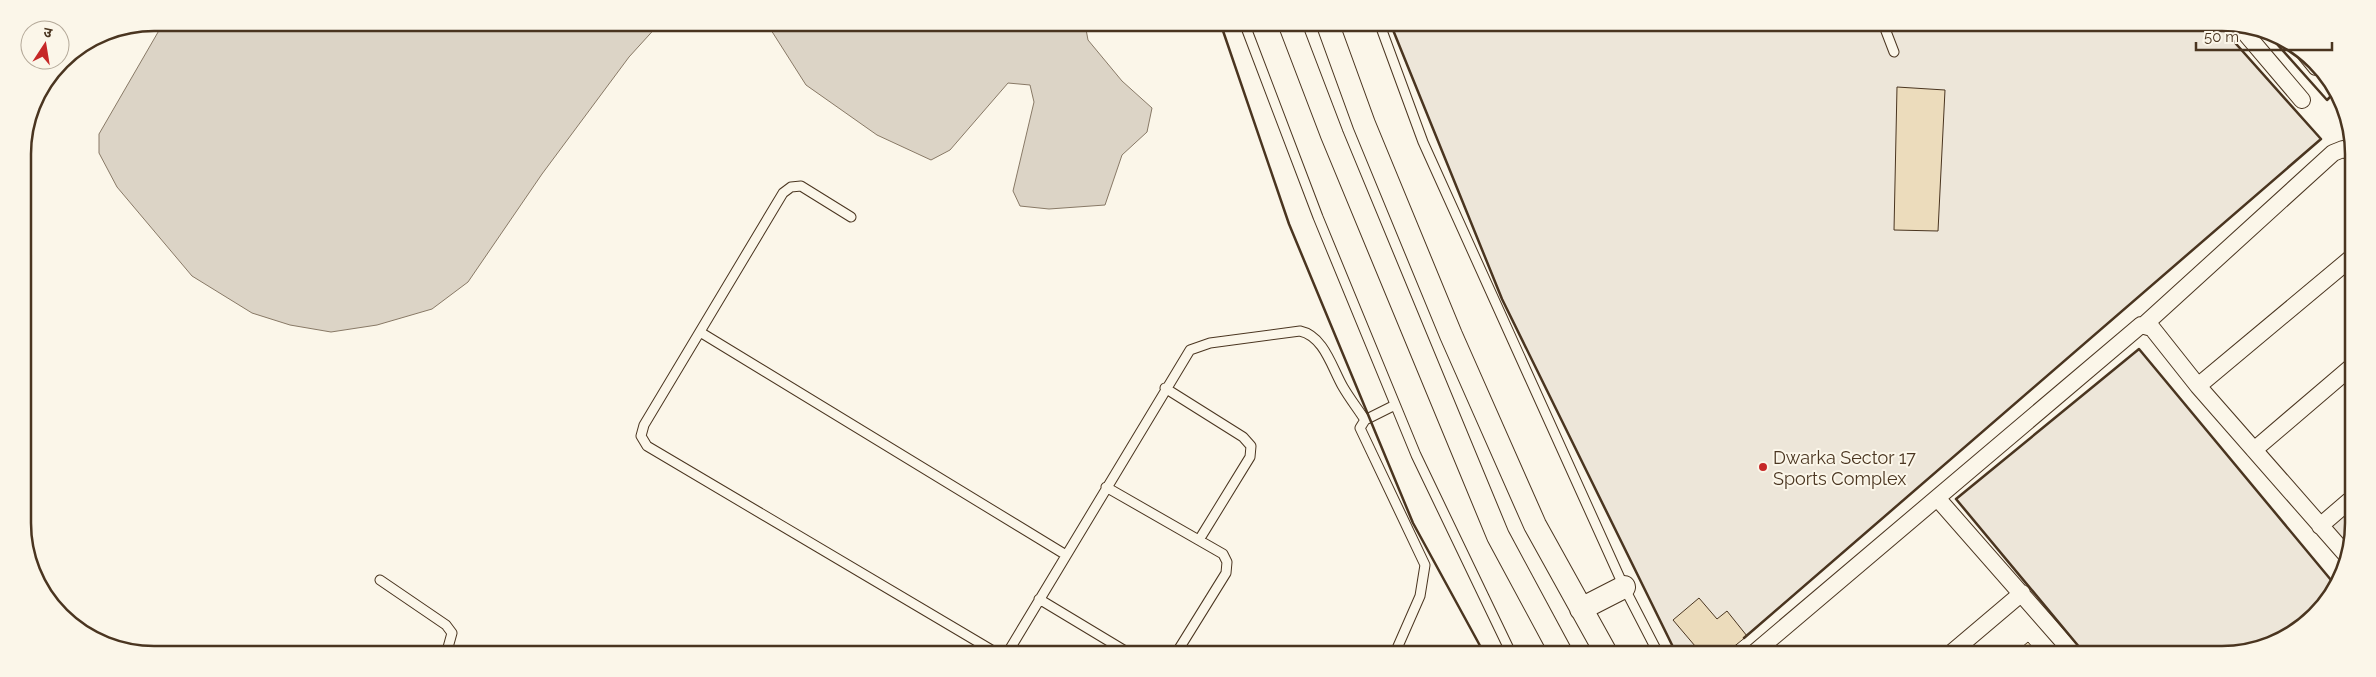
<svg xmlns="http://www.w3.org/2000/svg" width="2376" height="677" viewBox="0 0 2376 677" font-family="Raleway,'Noto Sans Devanagari',sans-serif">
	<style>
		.green { fill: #ede6d9; stroke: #887966 }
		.water { fill: #dcd4c6; stroke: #887966 }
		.building { fill: #ecdcbc; stroke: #4a3520 }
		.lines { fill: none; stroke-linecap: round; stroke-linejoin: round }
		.lane-casing { stroke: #4a3520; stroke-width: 11 }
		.street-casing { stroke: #4a3520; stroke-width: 18 }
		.secondary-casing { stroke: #4a3520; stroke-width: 24 }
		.lane { stroke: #fbf6e9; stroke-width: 9 }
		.street { stroke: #fbf6e9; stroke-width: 16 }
		.secondary { stroke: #fbf6e9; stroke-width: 22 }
		.wall { stroke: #4a3520; stroke-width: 2.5 }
		.poi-dot { fill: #c62828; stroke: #fbf6e9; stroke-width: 2 }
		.labels { text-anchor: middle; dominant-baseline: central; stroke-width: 4; stroke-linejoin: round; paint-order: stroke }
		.poi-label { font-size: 18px; fill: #4a3520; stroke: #fbf6e9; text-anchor: start }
		.rim { fill: none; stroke: #4a3520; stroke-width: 2.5 }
	</style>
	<rect width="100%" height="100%" fill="#fbf6e9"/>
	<path class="green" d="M 1391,25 L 2221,27 L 2321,139 L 1726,653 L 1676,653 L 1502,299 Z
		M 2139,349 L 2336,586 L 2331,596 L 2302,627 L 2230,654 L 2085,654 L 1956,499 Z
		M 2349,507 L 2349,549 L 2328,526 Z"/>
	<path class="water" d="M 166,23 L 659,24 L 629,57 L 542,174 L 468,282 L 432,309 L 377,325 L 331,332 L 290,325 L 252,313 L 192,276 L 117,187 L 99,153 L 99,134 L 161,27 Z
		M 770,24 L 1085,24 L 1088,40 L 1122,81 L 1152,108 L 1147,132 L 1122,155 L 1105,205 L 1049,209 L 1020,206 L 1013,191 L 1034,102 L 1030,85 L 1008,83 L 950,150 L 931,160 L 877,135 L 806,85 L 771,30 Z"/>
	<path class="building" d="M 1897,87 L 1945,90 L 1938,231 L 1894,230 Z
		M 1699,598 L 1717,619 L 1727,611 L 1747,636 L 1726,653 L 1701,653 L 1673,620 Z
		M 2028,642 L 2038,654 L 2014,654 Z"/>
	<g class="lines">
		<defs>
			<path id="lane" d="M 1245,25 L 1318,217 L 1416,455 L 1511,653
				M 1380,25 L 1423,142 L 1624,587 L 1658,653
				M 1884,26 L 1894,52
				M 2300,53 L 2314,70 L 2320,71
				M 851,217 L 801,186 L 791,187 L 783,193 L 644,425 L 641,436 L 647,446 L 995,652
				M 700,332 L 1066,555
				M 1165,388 L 1243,437 L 1251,446 L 1250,457 L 1199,540
				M 1106,487 L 1223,554 L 1227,562 L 1226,573 L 1177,652
				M 380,580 L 446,625 L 452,633 L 447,651
				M 1039,599 L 1127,652
				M 1008,652 L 1190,350 L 1210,343 L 1300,331 C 1324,336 1332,368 1343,387 C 1350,399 1358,409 1365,420
				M 1395,653 L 1420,596 L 1425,565 L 1360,428 L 1365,420 L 1395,405"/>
			<path id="street" d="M 2240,27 L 2302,100
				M 2144,325 L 2333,153 L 2343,149 L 2351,152
				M 2198,386 L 2350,259
				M 2254,450 L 2350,368
				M 1938,499 L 2074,654
				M 2320,526 L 2349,501
				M 1754,653 L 2141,325 L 2152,328 L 2198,386 L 2349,558
				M 1950,654 L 2022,593"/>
			<path id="secondary" d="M 1290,25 L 1332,135 L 1498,536 L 1561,653
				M 1328,25 L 1364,124 L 1451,335 L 1535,525 L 1606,653
				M 1581,609 L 1624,587"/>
		</defs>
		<use href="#lane" class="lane-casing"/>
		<use href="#street" class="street-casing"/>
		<use href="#secondary" class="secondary-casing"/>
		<use href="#lane" class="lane"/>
		<use href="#street" class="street"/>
		<use href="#secondary" class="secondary"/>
		<path class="wall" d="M 1221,25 L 1289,224 L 1413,523 L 1484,653
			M 1391,25 L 1502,299 L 1676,653
			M 2268,34 L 2327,100 L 2333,94
			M 1744,638 L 2321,139 L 2221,27
			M 2085,654 L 1956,499 L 2139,349 L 2336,586"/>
	</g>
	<circle class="poi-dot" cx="1763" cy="467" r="5"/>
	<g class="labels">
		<g class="poi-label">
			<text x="1773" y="457">Dwarka Sector 17<tspan x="1773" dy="21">Sports Complex</tspan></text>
		</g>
	</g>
	<path d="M0 0H2376V677H0ZM154 31H2222A123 123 0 0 1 2345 154V523A123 123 0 0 1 2222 646H154A123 123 0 0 1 31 523V154A123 123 0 0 1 154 31Z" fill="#fbf6e9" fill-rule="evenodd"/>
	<path class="rim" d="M154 31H2222A123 123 0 0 1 2345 154V523A123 123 0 0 1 2222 646H154A123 123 0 0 1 31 523V154A123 123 0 0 1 154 31Z"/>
	<g transform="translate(45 45) rotate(12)"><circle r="24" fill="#fbf6e9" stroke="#b4a999"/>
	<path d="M0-4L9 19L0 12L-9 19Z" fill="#c62828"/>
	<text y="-8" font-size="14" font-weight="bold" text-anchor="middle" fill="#4a3520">उ</text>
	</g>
	<path d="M2196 42v8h136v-8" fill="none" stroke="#4a3520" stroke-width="2.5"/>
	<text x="2204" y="42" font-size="15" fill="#4a3520" stroke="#fbf6e9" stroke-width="4" paint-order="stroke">50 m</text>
</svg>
